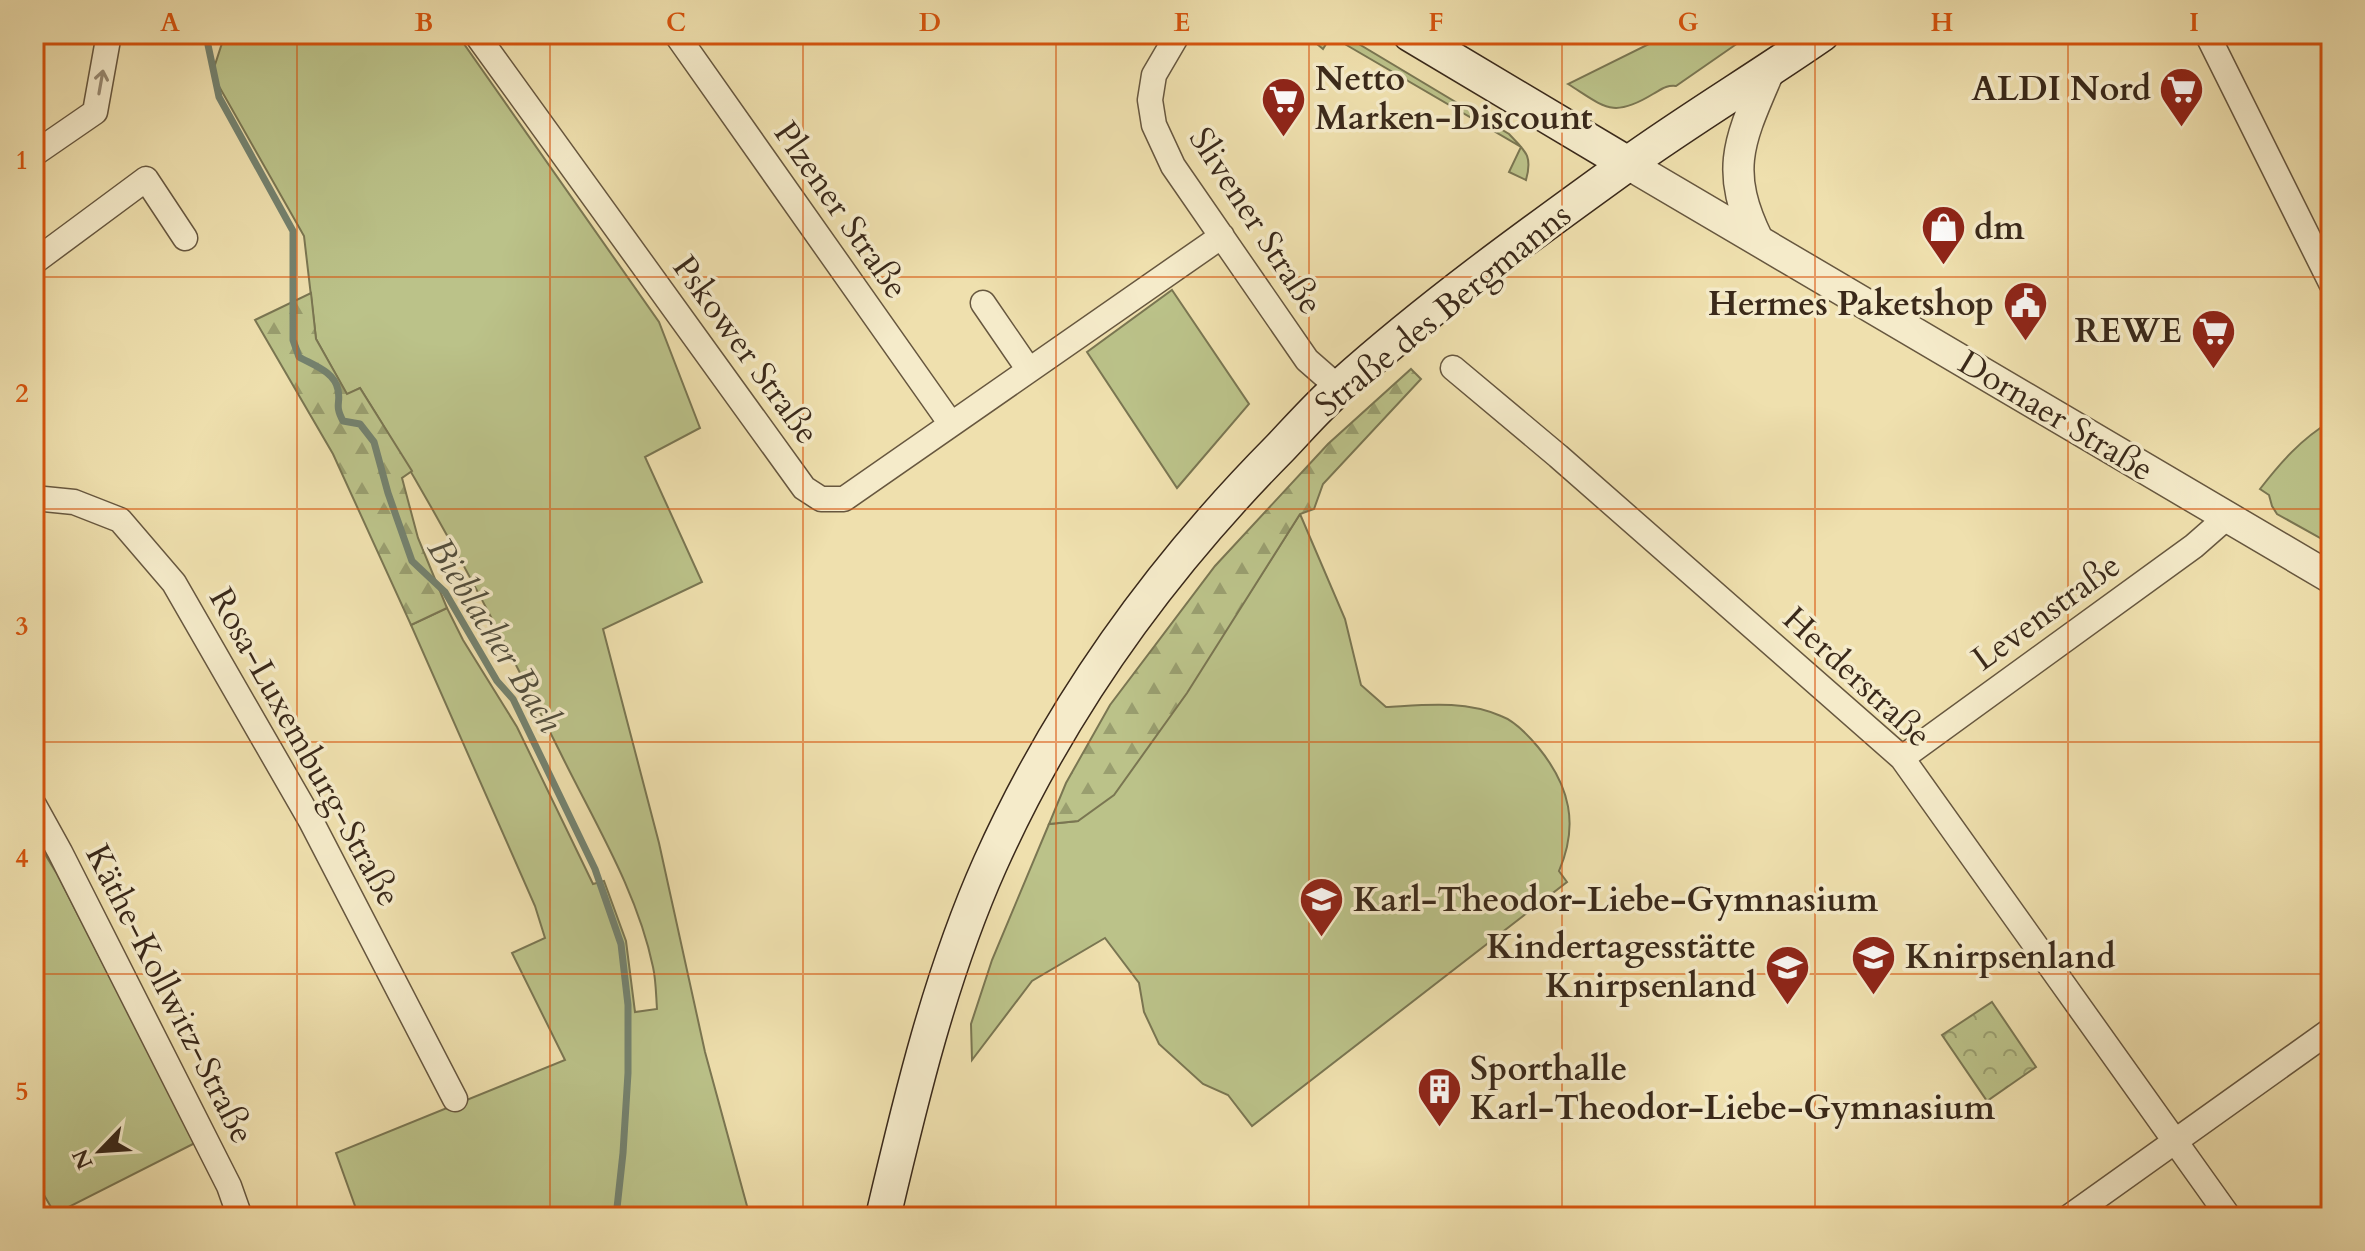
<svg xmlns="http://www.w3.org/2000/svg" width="2365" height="1251" viewBox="0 0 2365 1251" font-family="Cardo,serif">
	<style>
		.green { fill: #bbc289; stroke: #7a7652; stroke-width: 2 }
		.forest { fill: url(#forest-firs); stroke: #7a7652; stroke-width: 2 }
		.park { fill: url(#park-crowns); stroke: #7a7652; stroke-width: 2 }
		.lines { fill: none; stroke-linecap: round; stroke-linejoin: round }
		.stream { stroke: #74826f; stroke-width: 7 }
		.minor-casing { stroke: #67573f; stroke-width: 27 }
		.tertiary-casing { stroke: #67573f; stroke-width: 33 }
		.secondary-casing { stroke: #3a291a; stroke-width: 37 }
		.minor { stroke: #f5ebca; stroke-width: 24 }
		.tertiary { stroke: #f5ebca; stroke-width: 30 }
		.secondary { stroke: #f5ebca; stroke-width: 34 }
		.oneway { stroke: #988a72 }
		.grid { fill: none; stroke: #d7540d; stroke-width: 2; stroke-opacity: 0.55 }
		.labels { text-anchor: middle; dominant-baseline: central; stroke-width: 7; stroke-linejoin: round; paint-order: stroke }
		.poi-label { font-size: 34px; font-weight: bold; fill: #3a291a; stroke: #f5ebca; text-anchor: start }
		.street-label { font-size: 34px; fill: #3a291a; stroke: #f5ebca }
		.water-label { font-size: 36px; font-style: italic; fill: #524e3d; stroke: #f5ebca }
		.neatline { fill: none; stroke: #d7540d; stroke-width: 3 }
		.grid-label { font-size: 26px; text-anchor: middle; font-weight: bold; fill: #d7540d }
	</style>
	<defs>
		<pattern id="forest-firs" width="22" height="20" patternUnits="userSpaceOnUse" patternTransform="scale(2)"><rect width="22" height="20" fill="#bbc289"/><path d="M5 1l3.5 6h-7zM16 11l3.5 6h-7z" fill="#999e6f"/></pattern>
		<pattern id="park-crowns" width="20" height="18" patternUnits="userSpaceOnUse" patternTransform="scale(2)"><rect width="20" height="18" fill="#bbc289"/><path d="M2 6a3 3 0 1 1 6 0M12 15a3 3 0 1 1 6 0" fill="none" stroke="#999e6f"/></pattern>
	</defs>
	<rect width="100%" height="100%" fill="#efe0ae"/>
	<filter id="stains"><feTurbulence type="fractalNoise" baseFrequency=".0025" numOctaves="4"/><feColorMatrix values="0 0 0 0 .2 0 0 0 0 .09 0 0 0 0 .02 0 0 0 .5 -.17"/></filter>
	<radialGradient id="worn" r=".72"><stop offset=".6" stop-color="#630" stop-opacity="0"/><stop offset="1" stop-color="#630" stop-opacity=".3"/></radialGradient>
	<path class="green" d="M 225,34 L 457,34 L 659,322 L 700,428 L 645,457 L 702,582 L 603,629 L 659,843 L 705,1052 L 750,1217 L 359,1217 L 336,1153 L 565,1060 L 512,953 L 545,938 L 535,906 L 411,625 L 447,608 L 463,640 L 517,727 L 593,884 L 604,881 L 626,941 L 635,1012 L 657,1009 C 656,995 656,980 653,967 C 637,890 593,820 559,750 C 497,626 434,505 360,388 L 347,395 L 316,339 L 304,236 L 212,74 Z
		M 1305,34 L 1342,34 L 1509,134 C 1525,151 1533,155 1526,180 L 1509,172 L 1521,147 L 1331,36 L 1323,49 Z
		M 1669,34 L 1734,34 L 1738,43 L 1676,86 C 1666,85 1662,89 1653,94 C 1612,119 1605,107 1568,84 Z
		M 1172,290 L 1249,404 L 1177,488 L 1087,352 Z
		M 2331,421 L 2331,544 L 2277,514 L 2272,506 L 2269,495 L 2260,489 C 2281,462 2301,439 2331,421 Z
		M 1300,514 L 1345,619 L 1361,685 L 1386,707 C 1425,705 1464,700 1501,716 C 1515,721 1528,735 1538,747 C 1570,786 1579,825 1559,871 L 1567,882 L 1252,1126 L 1228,1095 L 1203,1084 L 1159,1044 L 1144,1012 L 1139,983 L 1105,938 L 1032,981 L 972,1060 L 971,1024 L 992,960 L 1049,824 L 1078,821 L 1247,597 Z
		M 34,836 L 57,874 L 195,1143 L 55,1214 L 34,1178 Z"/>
	<path class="forest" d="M 311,293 L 316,339 L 347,394 L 360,388 L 412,471 L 402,478 L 418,538 L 447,608 L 411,625 L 333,454 L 255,320 Z
		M 1411,369 L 1421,379 L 1323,484 L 1314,509 L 1300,514 L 1187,693 L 1114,795 L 1078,821 L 1049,824 L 1066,783 L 1110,705 L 1215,566 L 1328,444 Z"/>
	<path class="park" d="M 1992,1002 L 2036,1067 L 1987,1101 L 1942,1035 Z"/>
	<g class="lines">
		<path class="stream" d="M 211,34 L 208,45 L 219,97 L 293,231 L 293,340 L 299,357 C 313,365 335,372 338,390 C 341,404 334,404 343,421 L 360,424 L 374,442 L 388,493 L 412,561 L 445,592 L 497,681 L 513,699 L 595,869 L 621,944 L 628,1005 L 628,1073 L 623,1153 L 616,1217"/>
		<defs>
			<path id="minor" d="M 476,34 L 804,488 L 821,499 L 844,499 L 1222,236
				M 676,34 L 951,424
				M 1178,34 L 1154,75 L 1150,100 L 1154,125 L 1173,166 L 1307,360 L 1339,388
				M 2207,34 L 2331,283
				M 34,154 L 95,112 L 109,34
				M 34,262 L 146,179 L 185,238
				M 983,303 L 1029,370
				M 1453,368 L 1558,456 L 1902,758 L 2229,1217
				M 34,498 L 74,502 L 120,520 L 174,583 L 311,821 L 455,1099
				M 1902,758 L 2194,546 L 2227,517
				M 34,805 L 60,852 L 229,1186 L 240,1217
				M 2069,1217 L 2331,1030"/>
			<path id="tertiary" d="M 1628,164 L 2331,578
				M 1758,240 C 1723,169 1740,139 1769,71"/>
			<path id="secondary" d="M 1410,34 L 1628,164
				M 883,1217 C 911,1098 940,976 990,864 C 1060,708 1160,569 1280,448 C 1300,427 1319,405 1341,386 C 1429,307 1529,235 1626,165 C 1690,119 1757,79 1822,34"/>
		</defs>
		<use href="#minor" class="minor-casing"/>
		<use href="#tertiary" class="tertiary-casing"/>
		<use href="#secondary" class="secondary-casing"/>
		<use href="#minor" class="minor"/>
		<use href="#tertiary" class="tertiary"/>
		<use href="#secondary" class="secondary"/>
	</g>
	<defs><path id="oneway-shaft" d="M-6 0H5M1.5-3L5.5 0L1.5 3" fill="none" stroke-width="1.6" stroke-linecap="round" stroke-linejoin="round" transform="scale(2)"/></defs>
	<use class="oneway" href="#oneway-shaft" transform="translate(101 82) rotate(-80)"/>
	<path class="grid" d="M 297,34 L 297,1217M 550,34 L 550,1217M 803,34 L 803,1217M 1056,34 L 1056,1217M 1309,34 L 1309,1217M 1562,34 L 1562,1217M 1815,34 L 1815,1217M 2068,34 L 2068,1217M 34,277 L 2331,277M 34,509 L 2331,509M 34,742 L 2331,742M 34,974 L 2331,974"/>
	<defs>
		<symbol id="supermarket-pin" viewBox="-11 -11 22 30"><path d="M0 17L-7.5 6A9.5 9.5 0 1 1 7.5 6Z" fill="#8f2418" stroke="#f5ebca"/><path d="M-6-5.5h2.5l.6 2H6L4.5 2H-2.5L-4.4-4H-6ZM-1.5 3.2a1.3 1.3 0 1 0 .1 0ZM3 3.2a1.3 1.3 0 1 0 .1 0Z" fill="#fff"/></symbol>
		<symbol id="shop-pin" viewBox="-11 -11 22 30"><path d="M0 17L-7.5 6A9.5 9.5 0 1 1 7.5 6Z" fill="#8f2418" stroke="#f5ebca"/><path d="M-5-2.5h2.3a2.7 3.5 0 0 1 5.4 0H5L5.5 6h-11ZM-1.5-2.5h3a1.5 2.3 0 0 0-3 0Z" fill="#fff"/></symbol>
		<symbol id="civic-pin" viewBox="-11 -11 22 30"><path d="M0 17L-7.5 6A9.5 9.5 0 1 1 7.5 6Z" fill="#8f2418" stroke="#f5ebca"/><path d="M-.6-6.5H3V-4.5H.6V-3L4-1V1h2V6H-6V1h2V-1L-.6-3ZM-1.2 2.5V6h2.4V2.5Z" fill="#fff"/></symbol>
		<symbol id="school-pin" viewBox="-11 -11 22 30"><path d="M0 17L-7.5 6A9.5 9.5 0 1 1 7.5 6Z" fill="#8f2418" stroke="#f5ebca"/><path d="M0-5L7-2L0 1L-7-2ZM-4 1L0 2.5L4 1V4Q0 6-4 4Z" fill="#fff"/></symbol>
		<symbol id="building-pin" viewBox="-11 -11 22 30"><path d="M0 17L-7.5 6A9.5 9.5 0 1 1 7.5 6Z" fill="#8f2418" stroke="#f5ebca"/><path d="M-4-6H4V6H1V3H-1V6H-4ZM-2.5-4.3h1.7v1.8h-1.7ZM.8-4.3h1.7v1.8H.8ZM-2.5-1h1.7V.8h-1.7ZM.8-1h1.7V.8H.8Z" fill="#fff"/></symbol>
	</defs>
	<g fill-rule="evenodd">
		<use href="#supermarket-pin" x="2156" y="64" width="51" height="69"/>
		<use href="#supermarket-pin" x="1258" y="74" width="51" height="69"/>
		<use href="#shop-pin" x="1918" y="202" width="51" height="69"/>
		<use href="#civic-pin" x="2000" y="278" width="51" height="69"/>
		<use href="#supermarket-pin" x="2188" y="306" width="51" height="69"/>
		<use href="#school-pin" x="1296" y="874" width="51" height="69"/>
		<use href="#school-pin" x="1848" y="932" width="51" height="69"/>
		<use href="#school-pin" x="1762" y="942" width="51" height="69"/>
		<use href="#building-pin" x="1414" y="1064" width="51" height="69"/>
	</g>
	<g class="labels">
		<g class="poi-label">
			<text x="1315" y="79">Netto<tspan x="1315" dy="39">Marken-Discount</tspan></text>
			<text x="2151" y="89" text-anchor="end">ALDI Nord</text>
			<text x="1974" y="228">dm</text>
			<text x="1994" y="304" text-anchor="end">Hermes Paketshop</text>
			<text x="2182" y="331" text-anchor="end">REWE</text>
			<text x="1353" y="900">Karl-Theodor-Liebe-Gymnasium</text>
			<text x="1756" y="947" text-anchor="end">Kindertagesstätte<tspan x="1756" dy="39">Knirpsenland</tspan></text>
			<text x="1905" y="957">Knirpsenland</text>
			<text x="1470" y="1069">Sporthalle<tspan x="1470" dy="39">Karl-Theodor-Liebe-Gymnasium</tspan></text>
		</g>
		<g class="street-label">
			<text transform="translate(841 210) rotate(55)">Plzener Straße</text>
			<text transform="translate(1256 221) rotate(57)">Slivener Straße</text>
			<text transform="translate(1443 310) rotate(-39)">Straße des Bergmanns</text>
			<text transform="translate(746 350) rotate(54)">Pskower Straße</text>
			<text transform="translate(2056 416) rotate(31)">Dornaer Straße</text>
			<text transform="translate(2046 612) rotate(-36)">Levenstraße</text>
			<text transform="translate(1857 677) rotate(43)">Herderstraße</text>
			<text transform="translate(305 747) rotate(61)">Rosa-Luxemburg-Straße</text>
			<text transform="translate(170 994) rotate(63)">Käthe-Kollwitz-Straße</text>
		</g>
		<g class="water-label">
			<text transform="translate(495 635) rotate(58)">Bieblacher Bach</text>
		</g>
	</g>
	<rect width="2365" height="1251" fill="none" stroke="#efe0ae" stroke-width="88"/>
	<g transform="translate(100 1151) rotate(245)" stroke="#f5ebca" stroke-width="6" paint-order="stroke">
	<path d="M0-6L14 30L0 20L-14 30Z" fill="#3a291a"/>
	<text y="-12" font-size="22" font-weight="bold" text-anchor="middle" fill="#3a291a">N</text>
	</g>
	<rect x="44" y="44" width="2277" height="1163" class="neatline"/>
	<g class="grid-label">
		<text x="170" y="31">A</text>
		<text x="424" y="31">B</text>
		<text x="676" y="31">C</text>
		<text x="930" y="31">D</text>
		<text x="1182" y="31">E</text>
		<text x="1436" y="31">F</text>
		<text x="1688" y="31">G</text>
		<text x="1942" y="31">H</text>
		<text x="2194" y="31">I</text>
		<text x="22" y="169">1</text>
		<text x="22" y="402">2</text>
		<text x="22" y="635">3</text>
		<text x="22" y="867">4</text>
		<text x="22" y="1100">5</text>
	</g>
	<rect width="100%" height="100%" filter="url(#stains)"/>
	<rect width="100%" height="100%" fill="url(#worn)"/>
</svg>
